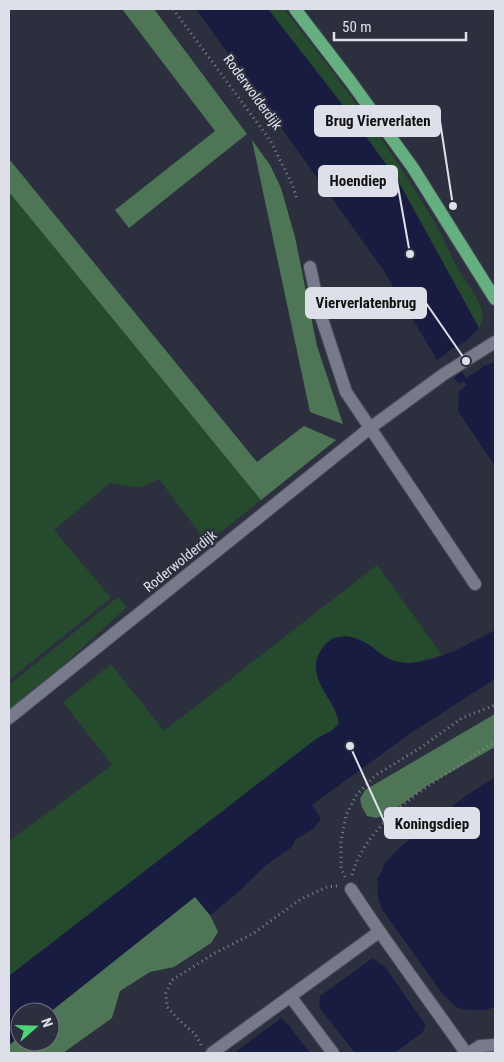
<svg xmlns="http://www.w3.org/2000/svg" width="504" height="1062" viewBox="0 0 504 1062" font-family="'Roboto Condensed',sans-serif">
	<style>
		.green { fill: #254a2e }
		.forest { fill: #4e7656 }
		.water { fill: #181c41 }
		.pier { fill: #2c303e }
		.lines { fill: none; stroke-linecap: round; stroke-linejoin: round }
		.minor-casing { stroke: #494c58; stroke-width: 14 }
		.major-casing { stroke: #494c58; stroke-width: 14 }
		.path { stroke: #828591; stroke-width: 3; stroke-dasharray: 1 4; stroke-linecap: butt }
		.minor { stroke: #767a8b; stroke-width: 12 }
		.major { stroke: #65af81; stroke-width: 12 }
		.labels { text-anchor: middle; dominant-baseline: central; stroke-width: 5; stroke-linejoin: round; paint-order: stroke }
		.street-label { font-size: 14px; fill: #dee0e9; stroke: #2c303e }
		.leader { fill: none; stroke: #dee0e9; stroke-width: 2 }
		.callout-dot { fill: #dee0e9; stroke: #2c303e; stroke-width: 2 }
		.callout { fill: #dee0e9; stroke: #dee0e9; stroke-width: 2 }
		.callout-label { font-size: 15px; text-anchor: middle; font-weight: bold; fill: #111 }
	</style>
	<rect width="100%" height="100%" fill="#2c303e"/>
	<path class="green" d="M 268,9 L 284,9 C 338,78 391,147 435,223 C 444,238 450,255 459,271 C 467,286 492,310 479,328 L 397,179 L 338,99 Z
		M 9,192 L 261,500 L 207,543 L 159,479 L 140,488 L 110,483 L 54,530 L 111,598 L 9,680 Z
		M 377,565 L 442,655 L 412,663 L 396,662 L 349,636 L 333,638 L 318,677 C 324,692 337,709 339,724 L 331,731 L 316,739 L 9,976 L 9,841 L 112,765 L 63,702 L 111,664 L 164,731 Z
		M 118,597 L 127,607 L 37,689 L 9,711 L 9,685 Z"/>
	<path class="forest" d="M 122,9 L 154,9 L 247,134 L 129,228 L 115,210 L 215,131 Z
		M 252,140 L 270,165 L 281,188 L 295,237 L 317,346 L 343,424 L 310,412 Z
		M 9,159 L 257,462 L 304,426 L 336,440 L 261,500 L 9,192 Z
		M 495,714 L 495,747 L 428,785 L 387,815 L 376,818 L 367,816 L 362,807 L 360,799 L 365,790 Z
		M 195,896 L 210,915 L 218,932 L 211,943 L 174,967 L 150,972 L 120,991 L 112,1018 L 63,1053 L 9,1053 L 9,1045 L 20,1036 L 20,1042 L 50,1042 L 50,1012 Z"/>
	<path class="water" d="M 196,9 L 268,9 L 338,99 L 397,179 L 479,328 L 466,341 L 483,366 L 495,362 L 495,466 L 458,411 L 459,395 L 458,392 L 467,385 L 463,381 L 459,384 L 454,378 L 460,373 L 447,353 L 437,360 L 384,271 Z
		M 495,630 L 495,679 L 408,735 L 312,805 L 321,819 L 313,829 L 296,839 L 292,847 L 265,866 L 234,896 L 210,915 L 195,897 L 50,1012 L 20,1012 L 20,1036 L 9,1045 L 9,976 L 316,739 L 331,731 L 339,724 C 337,704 317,689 316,668 C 315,661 319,653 323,647 C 337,629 361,637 376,650 C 380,653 381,655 385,657 C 393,661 401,663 411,663 C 441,661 469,643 495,630 Z
		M 495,777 L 495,1007 L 486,1010 L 469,1010 L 458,1008 L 444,996 L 381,908 L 378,895 L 377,878 L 379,877 L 385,863 L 399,848 L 464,797 Z
		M 373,958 L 386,968 L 426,1026 L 422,1033 L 394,1053 L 355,1053 L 319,1007 L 320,996 Z
		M 281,1018 L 287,1023 L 310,1053 L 234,1053 Z"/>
	<path class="pier" d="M 466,341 L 483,367 L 466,378 L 462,372 L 460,373 L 447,352 Z"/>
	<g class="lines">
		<defs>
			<path id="minor" d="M 310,267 L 320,313 L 346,392 L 475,584
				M 9,718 L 370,428 L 444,374 L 495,342
				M 351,889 C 387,945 428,998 466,1053
				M 290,996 L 333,1053
				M 212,1053 L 379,932
				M 469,1053 L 480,1046 L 495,1045"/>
			<path id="major" d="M 295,9 L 351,82 L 413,168 L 495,299"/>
		</defs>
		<use href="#minor" class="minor-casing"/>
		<use href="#major" class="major-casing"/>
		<path class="path" d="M 173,9 L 270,140 L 293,186 L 297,200
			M 352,875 C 366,827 413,796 453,769 C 467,760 481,750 495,742
			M 345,877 L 341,868 L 341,842 L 346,815 L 357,794 L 376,775 L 420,748 L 462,718 L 495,705
			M 201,1045 L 195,1034 L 179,1020 L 167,1007 L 166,993 L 172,980 L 215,953 L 254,933 L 301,899 L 327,887 L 337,886"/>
		<use href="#minor" class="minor"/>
		<use href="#major" class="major"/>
	</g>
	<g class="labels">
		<g class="street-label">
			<text transform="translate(253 92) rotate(54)">Roderwolderdijk</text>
			<text transform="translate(180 561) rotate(-39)">Roderwolderdijk</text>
		</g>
	</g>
	<path class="leader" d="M453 206L440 121M410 254L397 181M466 361L426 303M350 746L385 823"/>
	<g class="callout-dot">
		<circle cx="453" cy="206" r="5"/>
		<circle cx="410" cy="254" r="5"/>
		<circle cx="466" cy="361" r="5"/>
		<circle cx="350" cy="746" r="5"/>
	</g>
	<g class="callout">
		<rect x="315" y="106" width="125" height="30" rx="5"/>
		<rect x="319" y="166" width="78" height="30" rx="5"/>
		<rect x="306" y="288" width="120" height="30" rx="5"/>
		<rect x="385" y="808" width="94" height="30" rx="5"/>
	</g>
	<g class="callout-label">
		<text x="378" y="126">Brug Vierverlaten</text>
		<text x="358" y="186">Hoendiep</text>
		<text x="366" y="308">Vierverlatenbrug</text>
		<text x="432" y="829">Koningsdiep</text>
	</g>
	<rect width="504" height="1062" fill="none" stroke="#dee0e9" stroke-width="20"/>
	<g transform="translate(35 1027) rotate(70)"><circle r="24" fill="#2c303e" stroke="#737682"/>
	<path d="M0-4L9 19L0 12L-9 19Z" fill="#4dd676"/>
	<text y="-8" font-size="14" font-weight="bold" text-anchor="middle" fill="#dee0e9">N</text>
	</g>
	<path d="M334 32v8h132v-8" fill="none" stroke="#dee0e9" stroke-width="2.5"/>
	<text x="342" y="32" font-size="15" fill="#dee0e9" stroke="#2c303e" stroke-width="4" paint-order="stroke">50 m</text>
</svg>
